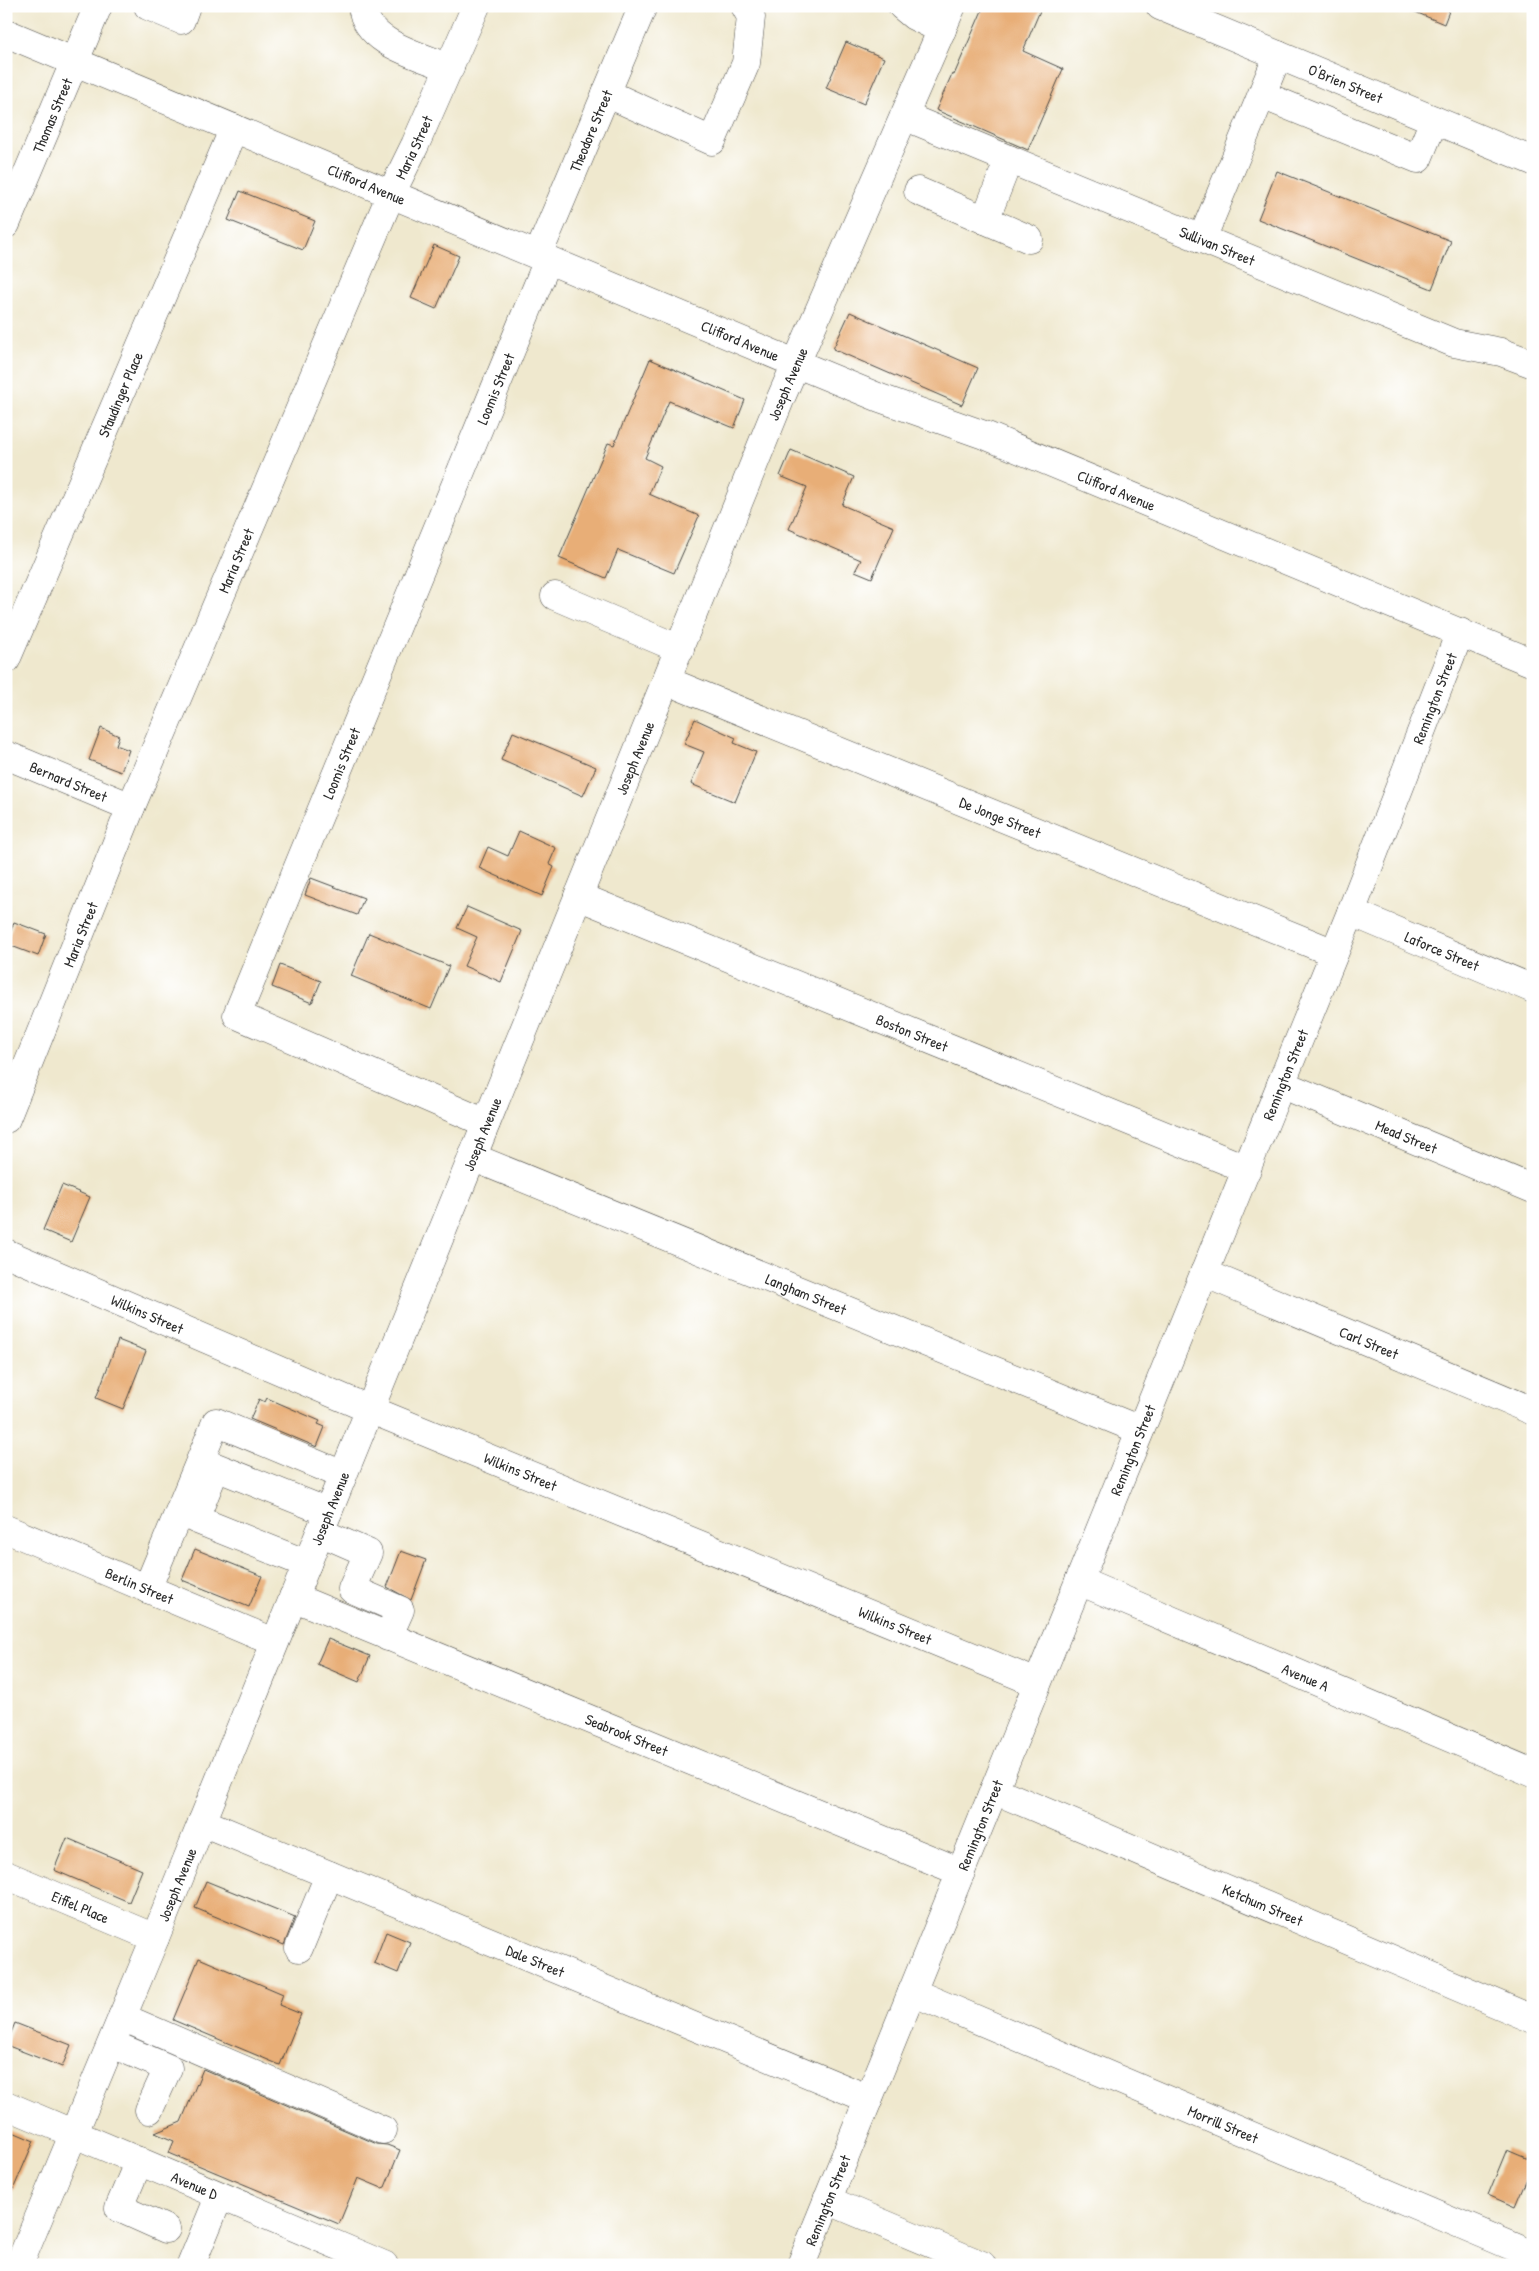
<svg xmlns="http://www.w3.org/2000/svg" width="1539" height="2271" viewBox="0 0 1539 2271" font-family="'Patrick Hand',sans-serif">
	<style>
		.building { fill: #e8ae77 }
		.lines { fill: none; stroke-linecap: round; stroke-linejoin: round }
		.minor-casing { stroke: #484743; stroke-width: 29 }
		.major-casing { stroke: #484743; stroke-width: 29 }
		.minor { stroke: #fff; stroke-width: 28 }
		.major { stroke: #fff; stroke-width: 28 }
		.labels { text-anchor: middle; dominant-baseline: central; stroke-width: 4.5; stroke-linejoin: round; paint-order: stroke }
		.street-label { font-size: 15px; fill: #2b2b2b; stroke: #fff }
	</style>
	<rect width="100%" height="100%" fill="#fff"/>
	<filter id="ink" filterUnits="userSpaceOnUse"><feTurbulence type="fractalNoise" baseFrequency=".02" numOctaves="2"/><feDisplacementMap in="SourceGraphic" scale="10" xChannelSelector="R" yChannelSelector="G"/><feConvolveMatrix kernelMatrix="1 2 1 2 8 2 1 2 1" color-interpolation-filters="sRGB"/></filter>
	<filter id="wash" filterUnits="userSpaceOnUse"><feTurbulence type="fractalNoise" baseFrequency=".0096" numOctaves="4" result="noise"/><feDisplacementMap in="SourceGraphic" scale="20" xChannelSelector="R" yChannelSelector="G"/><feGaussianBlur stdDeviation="1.12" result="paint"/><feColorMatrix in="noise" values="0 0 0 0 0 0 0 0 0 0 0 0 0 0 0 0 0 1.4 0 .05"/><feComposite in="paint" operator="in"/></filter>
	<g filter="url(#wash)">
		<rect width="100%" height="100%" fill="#efe8ce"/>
		<g id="blocks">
			<path class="building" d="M 984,6 L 1042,6 L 1023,51 L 1063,69 L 1028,150 L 936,110 L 952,74 L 954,75 Z
				M 1401,6 L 1451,6 L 1444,24 Z
				M 846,42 L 884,58 L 864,104 L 826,88 Z
				M 1277,171 L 1451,241 L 1432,289 L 1258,219 Z
				M 240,191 L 315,221 L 303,250 L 228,220 Z
				M 434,245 L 459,256 L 436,309 L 411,298 Z
				M 850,312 L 978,368 L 962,405 L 833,349 Z
				M 650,359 L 745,400 L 734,428 L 669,401 L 645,458 L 661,466 L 649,494 L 699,516 L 674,573 L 618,550 L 606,578 L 559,558 L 608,443 L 614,445 Z
				M 791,450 L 854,477 L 842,505 L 894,527 L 872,578 L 855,571 L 861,560 L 789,529 L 807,487 L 780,476 Z
				M 695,719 L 736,738 L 734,743 L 756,752 L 735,802 L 691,784 L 704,752 L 684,744 Z
				M 101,728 L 119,736 L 116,745 L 129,750 L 121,772 L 89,760 Z
				M 513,732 L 596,767 L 583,796 L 501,760 Z
				M 519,831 L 556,848 L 549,864 L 554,867 L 542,896 L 479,868 L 488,847 L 508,856 Z
				M 311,878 L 364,898 L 357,915 L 305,895 Z
				M 467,907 L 522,931 L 501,982 L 464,966 L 477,937 L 457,928 Z
				M 14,922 L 46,934 L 38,956 L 6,944 Z
				M 369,933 L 449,966 L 431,1009 L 351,976 Z
				M 280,965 L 321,981 L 312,1003 L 272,987 Z
				M 62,1185 L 90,1197 L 71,1242 L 43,1230 Z
				M 118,1340 L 146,1351 L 123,1409 L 96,1398 Z
				M 267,1398 L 320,1421 L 318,1424 L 325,1427 L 317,1447 L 250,1419 L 259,1399 L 265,1402 Z
				M 195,1549 L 262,1576 L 249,1607 L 182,1580 Z
				M 401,1551 L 426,1560 L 411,1600 L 387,1587 Z
				M 328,1639 L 370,1656 L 359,1682 L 317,1664 Z
				M 67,1838 L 142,1870 L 129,1902 L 54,1870 Z
				M 206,1881 L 295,1917 L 284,1945 L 195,1908 Z
				M 386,1932 L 410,1942 L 398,1973 L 374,1963 Z
				M 199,1958 L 283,1994 L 279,2005 L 301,2014 L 280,2065 L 173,2020 Z
				M 15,2023 L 71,2045 L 62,2067 L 6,2045 Z
				M 203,2069 L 377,2144 L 387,2145 L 400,2150 L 385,2187 L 382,2188 L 358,2178 L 339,2224 L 169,2153 L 174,2141 L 155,2133 L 181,2122 Z
				M 6,2129 L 34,2141 L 6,2206 Z
				M 1507,2149 L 1533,2160 L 1533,2164 L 1515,2207 L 1488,2195 Z"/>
		</g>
	</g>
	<g filter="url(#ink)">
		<use href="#blocks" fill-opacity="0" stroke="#484743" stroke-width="1"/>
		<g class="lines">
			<defs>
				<g id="minor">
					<path d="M 148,6 L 181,20 L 186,6"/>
					<path d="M 362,6 C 366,44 419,55 450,68"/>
					<path d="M 902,6 L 914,16 L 942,30"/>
					<path id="s1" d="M 1160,6 L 1533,161"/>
					<path d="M 606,93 L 712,141 L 746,63 L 751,17 L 745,6"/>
					<path d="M 1262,95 L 1418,159 L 1434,120"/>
					<path id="s2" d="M 904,116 L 1454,343 L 1501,352 L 1533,364"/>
					<path d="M 918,191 L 1029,239"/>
					<path d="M 985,220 L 1009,159"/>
					<path id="s3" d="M 6,224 L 98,6"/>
					<path d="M 1202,239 L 1278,55"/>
					<path id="s4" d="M 538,255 L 643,6"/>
					<path d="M 555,596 L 680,649"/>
					<path id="s5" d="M 6,660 L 234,128"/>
					<path id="s6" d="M 667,681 L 1334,953"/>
					<path id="s7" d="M 6,755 L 131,807"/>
					<path id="s8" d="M 578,896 L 1247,1169"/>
					<path id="s9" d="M 1351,912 L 1533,989"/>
					<path id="s10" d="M 1281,1084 L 1533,1189"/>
					<path id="s11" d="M 6,1119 L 131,807 L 391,194 L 415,145 L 476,6"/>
					<path id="s12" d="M 486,1123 L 237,1015 L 548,260"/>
					<path id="s13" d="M 472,1157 L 1140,1430"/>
					<path id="s14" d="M 6,1253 L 369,1409 L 1037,1683"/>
					<path id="s15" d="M 1204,1273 L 1533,1411"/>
					<path id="s16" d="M 6,1529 L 274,1642"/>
					<path d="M 320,1532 L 368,1553 L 352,1589 L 400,1610 L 388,1637"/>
					<path d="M 307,1564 L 195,1519 L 216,1467 L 328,1512"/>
					<path id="s17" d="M 1079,1581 L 1533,1773"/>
					<path d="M 147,1589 L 216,1422 L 343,1475"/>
					<path id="s18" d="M 293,1597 L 961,1872"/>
					<path id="s19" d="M 994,1790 L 1533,2019"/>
					<path id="s20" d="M 202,1822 L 869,2099"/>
					<path id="s21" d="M 6,1875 L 155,1938"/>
					<path d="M 299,1948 L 329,1875"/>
					<path id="s22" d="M 912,1992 L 1533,2255"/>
					<path d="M 122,2017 L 383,2130"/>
					<path d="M 112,2044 L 168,2068 L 149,2110"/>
					<path id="s23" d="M 6,2105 L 384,2265"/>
					<path d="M 139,2161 L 119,2208 L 166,2229"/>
					<path d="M 827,2200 L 982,2265"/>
					<path d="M 191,2265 L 219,2197"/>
					<path id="s24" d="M 801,2265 L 1351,912 L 1460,632"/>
				</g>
				<g id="major">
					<path id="s25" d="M 6,33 L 795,363 L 880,398 L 987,436 L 1533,663"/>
					<path id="s26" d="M 19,2265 L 155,1938 L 780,400 L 952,6"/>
				</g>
			</defs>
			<use href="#minor" class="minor-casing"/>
			<use href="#major" class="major-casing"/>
			<use href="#minor" class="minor"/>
			<use href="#major" class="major"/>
		</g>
	</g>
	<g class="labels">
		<g class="street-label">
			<text stroke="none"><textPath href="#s1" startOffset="201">O'Brien Street</textPath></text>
			<text stroke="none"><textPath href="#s3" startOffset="118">Thomas Street</textPath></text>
			<text stroke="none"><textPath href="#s4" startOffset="135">Theodore Street</textPath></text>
			<text stroke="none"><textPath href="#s11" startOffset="1054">Maria Street</textPath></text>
			<text stroke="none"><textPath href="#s25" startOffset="391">Clifford Avenue</textPath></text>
			<text stroke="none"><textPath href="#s2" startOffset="339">Sullivan Street</textPath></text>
			<text stroke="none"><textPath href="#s25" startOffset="796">Clifford Avenue</textPath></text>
			<text stroke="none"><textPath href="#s26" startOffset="2032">Joseph Avenue</textPath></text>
			<text stroke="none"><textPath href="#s12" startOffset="949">Loomis Street</textPath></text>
			<text stroke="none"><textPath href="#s5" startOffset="289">Staudinger Place</textPath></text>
			<text stroke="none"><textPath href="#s25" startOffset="1201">Clifford Avenue</textPath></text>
			<text stroke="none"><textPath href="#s11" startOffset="604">Maria Street</textPath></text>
			<text stroke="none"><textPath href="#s24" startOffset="1690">Remington Street</textPath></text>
			<text stroke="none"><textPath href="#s26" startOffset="1628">Joseph Avenue</textPath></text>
			<text stroke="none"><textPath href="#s12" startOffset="544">Loomis Street</textPath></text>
			<text stroke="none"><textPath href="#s7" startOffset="68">Bernard Street</textPath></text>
			<text stroke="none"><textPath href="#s6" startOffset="360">De Jonge Street</textPath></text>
			<text stroke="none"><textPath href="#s11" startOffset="199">Maria Street</textPath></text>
			<text stroke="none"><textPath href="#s9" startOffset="99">Laforce Street</textPath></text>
			<text stroke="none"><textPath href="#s8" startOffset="361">Boston Street</textPath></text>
			<text stroke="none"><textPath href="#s24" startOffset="1285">Remington Street</textPath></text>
			<text stroke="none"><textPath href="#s26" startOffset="1222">Joseph Avenue</textPath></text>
			<text stroke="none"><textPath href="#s10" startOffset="136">Mead Street</textPath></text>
			<text stroke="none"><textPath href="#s13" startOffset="361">Langham Street</textPath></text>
			<text stroke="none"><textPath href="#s14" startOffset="154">Wilkins Street</textPath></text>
			<text stroke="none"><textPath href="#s15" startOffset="179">Carl Street</textPath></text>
			<text stroke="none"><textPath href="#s24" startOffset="880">Remington Street</textPath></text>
			<text stroke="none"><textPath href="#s14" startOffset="559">Wilkins Street</textPath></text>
			<text stroke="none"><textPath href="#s26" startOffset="818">Joseph Avenue</textPath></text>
			<text stroke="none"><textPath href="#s16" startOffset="145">Berlin Street</textPath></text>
			<text stroke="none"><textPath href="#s14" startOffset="964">Wilkins Street</textPath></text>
			<text stroke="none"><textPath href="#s17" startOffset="246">Avenue A</textPath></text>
			<text stroke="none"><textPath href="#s18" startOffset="361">Seabrook Street</textPath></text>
			<text stroke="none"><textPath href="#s24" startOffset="475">Remington Street</textPath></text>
			<text stroke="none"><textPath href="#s26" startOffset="412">Joseph Avenue</textPath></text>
			<text stroke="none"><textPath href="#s19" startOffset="292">Ketchum Street</textPath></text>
			<text stroke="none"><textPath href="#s21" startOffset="81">Eiffel Place</textPath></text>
			<text stroke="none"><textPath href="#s20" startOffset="361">Dale Street</textPath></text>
			<text stroke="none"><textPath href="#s22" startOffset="338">Morrill Street</textPath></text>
			<text stroke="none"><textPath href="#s23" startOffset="205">Avenue D</textPath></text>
			<text stroke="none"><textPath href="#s24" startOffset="70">Remington Street</textPath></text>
		</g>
	</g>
	<rect width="1539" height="2271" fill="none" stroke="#fff" stroke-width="25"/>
</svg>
